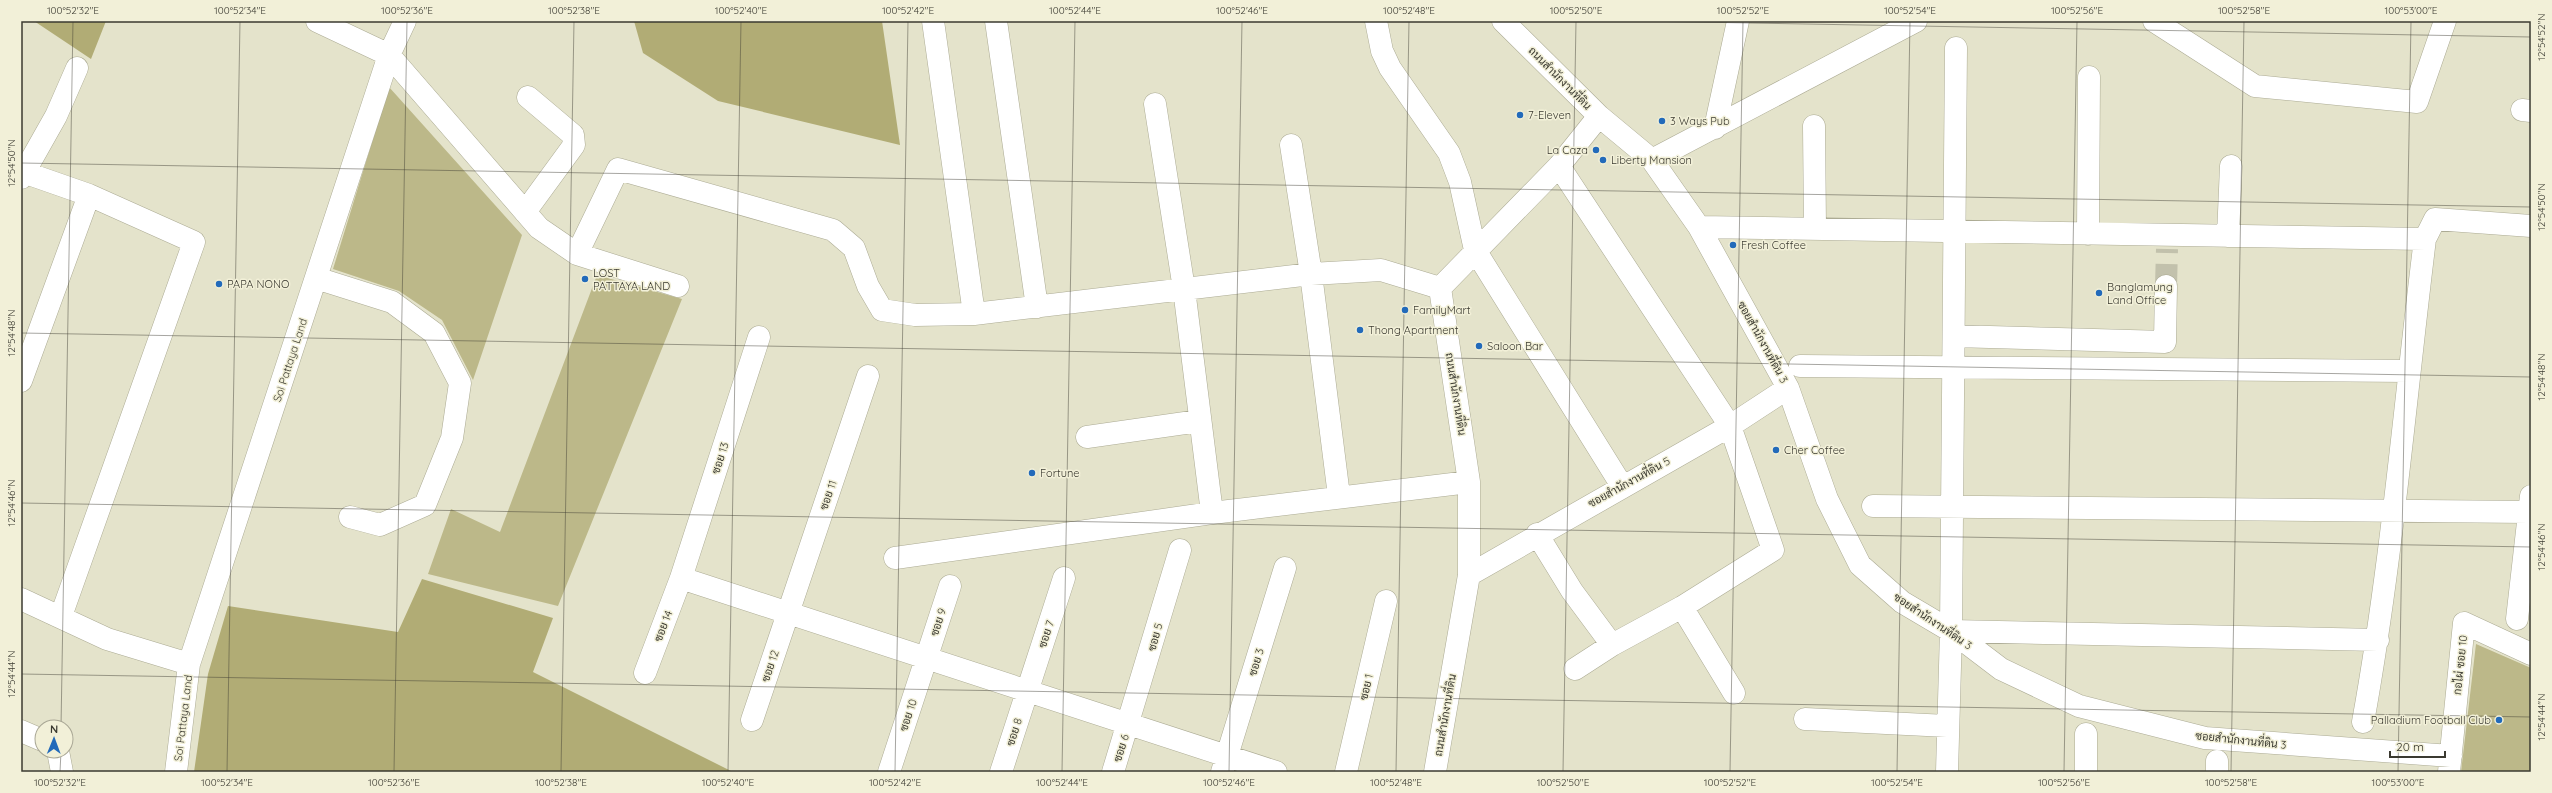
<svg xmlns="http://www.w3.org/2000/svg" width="2552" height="793" viewBox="0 0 2552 793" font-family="Quicksand,Sarabun,sans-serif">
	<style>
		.green { fill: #bcb889 }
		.forest { fill: #b1ac75 }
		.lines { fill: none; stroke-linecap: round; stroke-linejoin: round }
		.minor-tunnel { stroke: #c2c1ac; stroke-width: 22; stroke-dasharray: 22 11; stroke-linecap: butt }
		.minor-casing { stroke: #acab94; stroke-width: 23 }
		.minor { stroke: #fff; stroke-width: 22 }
		.ticks { fill: none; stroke: #3b3a31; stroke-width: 1; stroke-opacity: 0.45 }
		.poi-dot { fill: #226aba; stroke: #f2f0d8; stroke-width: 1.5 }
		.labels { text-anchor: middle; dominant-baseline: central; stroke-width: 3; stroke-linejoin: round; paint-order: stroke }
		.street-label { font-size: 11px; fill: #3b3a31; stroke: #f2f0d8 }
		.poi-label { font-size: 11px; fill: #3b3a31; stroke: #f2f0d8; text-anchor: start }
		.neatline { fill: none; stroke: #3b3a31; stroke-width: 1.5 }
		.ticks-label { font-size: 10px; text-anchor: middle; fill: #3b3a31 }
	</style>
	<rect width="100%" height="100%" fill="#e4e3cb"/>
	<path class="green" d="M 389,87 L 522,235 L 473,380 L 442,320 L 399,291 L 333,269 Z
		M 597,275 L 682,299 L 558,606 L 428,574 L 451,509 L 500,532 Z
		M 2476,644 L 2531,668 L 2531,772 L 2461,772 Z"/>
	<path class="forest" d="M 34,21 L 106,21 L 91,59 Z
		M 634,21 L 882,21 L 900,145 L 718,101 L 643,53 Z
		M 422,579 L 553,618 L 533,672 L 733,772 L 194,772 L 208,674 L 228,606 L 398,632 Z"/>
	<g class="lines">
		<path class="minor-tunnel" d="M 2166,286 L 2167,249"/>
		<defs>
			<path id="minor" d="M 317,21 L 389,55 L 539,228 L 577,254 L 678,286
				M 933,21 L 974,314
				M 996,21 L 1037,307
				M 1376,21 L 1382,51 L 1390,68 L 1449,153 L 1460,182 L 1475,250 L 1622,486
				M 2154,21 L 2255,86 L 2417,102 L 2445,21
				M 1155,104 L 1184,289 L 1212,513
				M 2522,110 L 2531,111
				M 1599,116 L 1652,160 L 1699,227 L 1788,388 L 1827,499 L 1860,565 L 1902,602 L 1951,631 L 2001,669 L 2079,706 L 2205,738 L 2451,756
				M 1814,126 L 1815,228
				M 1715,128 L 1738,21
				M 1291,145 L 1311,274 L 1339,496
				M 1652,160 L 1916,21
				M 1559,166 L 1730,426 L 1773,550 L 1682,607 L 1612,645 L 1575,669
				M 26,173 L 89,195 L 194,242 L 61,616
				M 21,178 L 56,116 L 77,68
				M 525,212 L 574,145 L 573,135 L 528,97
				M 1699,227 L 2425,239
				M 2088,234 L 2089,77
				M 2228,236 L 2231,166
				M 577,254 L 618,169 L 833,230 L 854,248 L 868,286 L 882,310 L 915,315 L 974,314 L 1311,274 L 1381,270 L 1440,288
				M 316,278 L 392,302 L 434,333 L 460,383 L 452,438 L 425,505 L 380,525 L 350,517
				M 1954,336 L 2165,342 L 2166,286
				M 1800,366 L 2409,371
				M 21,381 L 89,195
				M 1087,437 L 1199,421
				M 1873,506 L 2529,512
				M 1537,534 L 1572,591 L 1612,645
				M 895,558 L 1212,513 L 1469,482
				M 1469,575 L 1730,426 L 1788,388
				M 681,578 L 1276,772
				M 21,599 L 107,639 L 189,664
				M 1682,607 L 1734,693
				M 2517,619 L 2531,496
				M 1951,631 L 2378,640
				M 645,673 L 681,578 L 759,337
				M 1805,719 L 1947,726
				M 752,720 L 868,376
				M 2363,722 C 2392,562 2405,400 2425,239 L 2435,219 L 2531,226
				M 21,731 L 42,740
				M 2086,734 L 2086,772
				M 58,751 L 62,772
				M 176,772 L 189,664 L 389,55 L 405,21
				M 889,772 L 950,586
				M 1001,772 L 1064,578
				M 1113,772 L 1180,550
				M 1222,772 L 1285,568
				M 1346,772 L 1386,601
				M 1435,772 L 1469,575 L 1469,482 L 1440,288 L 1559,166 L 1599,116 L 1503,21
				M 1947,772 L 1951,631 L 1956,48
				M 2217,772 L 2217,761
				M 2449,772 L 2464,623 L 2531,654"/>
		</defs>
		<use href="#minor" class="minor-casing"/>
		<use href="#minor" class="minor"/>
	</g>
	<path class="ticks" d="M 1638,21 L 2531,37M 21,163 L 2531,207M 21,333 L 2531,377M 21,503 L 2531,547M 21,674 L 2531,717M 61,727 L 73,21M 60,772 L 61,751M 227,772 L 240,21M 394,772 L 407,21M 561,772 L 574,21M 728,772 L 741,21M 895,772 L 908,21M 1062,772 L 1075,21M 1229,772 L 1242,21M 1396,772 L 1409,21M 1563,772 L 1576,21M 1730,772 L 1743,21M 1897,772 L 1910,21M 2064,772 L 2077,21M 2231,772 L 2244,21M 2398,772 L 2411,21"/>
	<g class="poi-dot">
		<circle cx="1520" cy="115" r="4"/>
		<circle cx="1662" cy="121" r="4"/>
		<circle cx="1596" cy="150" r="4"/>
		<circle cx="1603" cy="160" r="4"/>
		<circle cx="1733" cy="245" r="4"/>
		<circle cx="585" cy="279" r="4"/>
		<circle cx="219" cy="284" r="4"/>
		<circle cx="2099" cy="293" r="4"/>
		<circle cx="1405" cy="310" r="4"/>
		<circle cx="1360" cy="330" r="4"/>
		<circle cx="1479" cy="346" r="4"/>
		<circle cx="1776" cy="450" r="4"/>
		<circle cx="1032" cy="473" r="4"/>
		<circle cx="2499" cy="720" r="4"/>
	</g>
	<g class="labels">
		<g class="street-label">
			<text transform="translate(1560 78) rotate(45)">ถนนสำนักงานที่ดิน</text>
			<text transform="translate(1763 342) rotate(61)">ซอยสำนักงานที่ดิน 3</text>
			<text transform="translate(290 360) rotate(-72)">Soi Pattaya Land</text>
			<text transform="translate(1456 394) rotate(81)">ถนนสำนักงานที่ดิน</text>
			<text transform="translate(720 458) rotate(-72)">ซอย 13</text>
			<text transform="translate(1629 482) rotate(-29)">ซอยสำนักงานที่ดิน 5</text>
			<text transform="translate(828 495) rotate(-71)">ซอย 11</text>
			<text transform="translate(1933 621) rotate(34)">ซอยสำนักงานที่ดิน 3</text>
			<text transform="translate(938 622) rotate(-72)">ซอย 9</text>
			<text transform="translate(663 626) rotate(-69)">ซอย 14</text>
			<text transform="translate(1046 634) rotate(-72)">ซอย 7</text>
			<text transform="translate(1155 637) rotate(-74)">ซอย 5</text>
			<text transform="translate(1256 662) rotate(-73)">ซอย 3</text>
			<text transform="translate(2460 665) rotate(-84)">กอไผ่ ซอย 10</text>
			<text transform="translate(770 666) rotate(-71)">ซอย 12</text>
			<text transform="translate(1366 687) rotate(-77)">ซอย 1</text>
			<text transform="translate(908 715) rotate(-72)">ซอย 10</text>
			<text transform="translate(1445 715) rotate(-80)">ถนนสำนักงานที่ดิน</text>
			<text transform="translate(183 718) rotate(-83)">Soi Pattaya Land</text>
			<text transform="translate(1014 732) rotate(-72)">ซอย 8</text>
			<text transform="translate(2241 740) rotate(6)">ซอยสำนักงานที่ดิน 3</text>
			<text transform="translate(1121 748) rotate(-72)">ซอย 6</text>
		</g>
		<g class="poi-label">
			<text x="1528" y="115">7-Eleven</text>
			<text x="1670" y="121">3 Ways Pub</text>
			<text x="1588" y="150" text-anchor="end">La Caza</text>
			<text x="1611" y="160">Liberty Mansion</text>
			<text x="1741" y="245">Fresh Coffee</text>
			<text x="593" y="273">LOST<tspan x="593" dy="13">PATTAYA LAND</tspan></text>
			<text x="227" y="284">PAPA NONO</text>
			<text x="2107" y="287">Banglamung<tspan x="2107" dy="13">Land Office</tspan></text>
			<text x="1413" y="310">FamilyMart</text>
			<text x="1368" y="330">Thong Apartment</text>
			<text x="1487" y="346">Saloon Bar</text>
			<text x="1784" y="450">Cher Coffee</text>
			<text x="1040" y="473">Fortune</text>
			<text x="2491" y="720" text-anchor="end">Palladium Football Club</text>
		</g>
	</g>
	<rect width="2552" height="793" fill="none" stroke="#f2f0d8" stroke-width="44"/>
	<g transform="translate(54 739) rotate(1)"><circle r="19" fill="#f2f0d8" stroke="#a9a795"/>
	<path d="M0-3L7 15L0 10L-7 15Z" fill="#226aba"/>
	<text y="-6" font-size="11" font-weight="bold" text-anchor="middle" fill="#3b3a31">N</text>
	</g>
	<path d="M2390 751v6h55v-6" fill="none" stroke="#3b3a31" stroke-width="2"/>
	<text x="2396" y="751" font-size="12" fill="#3b3a31" stroke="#f2f0d8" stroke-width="3" paint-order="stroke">20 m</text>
	<rect x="22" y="22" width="2508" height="749" class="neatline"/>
	<g class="ticks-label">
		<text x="73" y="14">100°52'32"E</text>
		<text x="240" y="14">100°52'34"E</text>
		<text x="407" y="14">100°52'36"E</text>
		<text x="574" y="14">100°52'38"E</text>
		<text x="741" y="14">100°52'40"E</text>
		<text x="908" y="14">100°52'42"E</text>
		<text x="1075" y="14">100°52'44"E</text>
		<text x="1242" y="14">100°52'46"E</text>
		<text x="1409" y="14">100°52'48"E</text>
		<text x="1576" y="14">100°52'50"E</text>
		<text x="1743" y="14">100°52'52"E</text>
		<text x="1910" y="14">100°52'54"E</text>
		<text x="2077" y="14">100°52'56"E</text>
		<text x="2244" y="14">100°52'58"E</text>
		<text x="2411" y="14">100°53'00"E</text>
		<text transform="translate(2541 37) rotate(-90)" y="4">12°54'52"N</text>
		<text transform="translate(11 163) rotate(-90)" y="4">12°54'50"N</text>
		<text transform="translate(2541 207) rotate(-90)" y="4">12°54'50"N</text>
		<text transform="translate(11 333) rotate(-90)" y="4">12°54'48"N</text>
		<text transform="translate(2541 377) rotate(-90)" y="4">12°54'48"N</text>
		<text transform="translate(11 503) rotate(-90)" y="4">12°54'46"N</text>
		<text transform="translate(2541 547) rotate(-90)" y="4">12°54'46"N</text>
		<text transform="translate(11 674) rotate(-90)" y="4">12°54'44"N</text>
		<text transform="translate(2541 717) rotate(-90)" y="4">12°54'44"N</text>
		<text x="60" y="786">100°52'32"E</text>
		<text x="227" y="786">100°52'34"E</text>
		<text x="394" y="786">100°52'36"E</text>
		<text x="561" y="786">100°52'38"E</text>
		<text x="728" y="786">100°52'40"E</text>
		<text x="895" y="786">100°52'42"E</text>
		<text x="1062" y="786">100°52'44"E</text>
		<text x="1229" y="786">100°52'46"E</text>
		<text x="1396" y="786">100°52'48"E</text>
		<text x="1563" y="786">100°52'50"E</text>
		<text x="1730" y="786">100°52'52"E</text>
		<text x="1897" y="786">100°52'54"E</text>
		<text x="2064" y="786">100°52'56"E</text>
		<text x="2231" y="786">100°52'58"E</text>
		<text x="2398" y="786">100°53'00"E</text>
	</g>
</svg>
